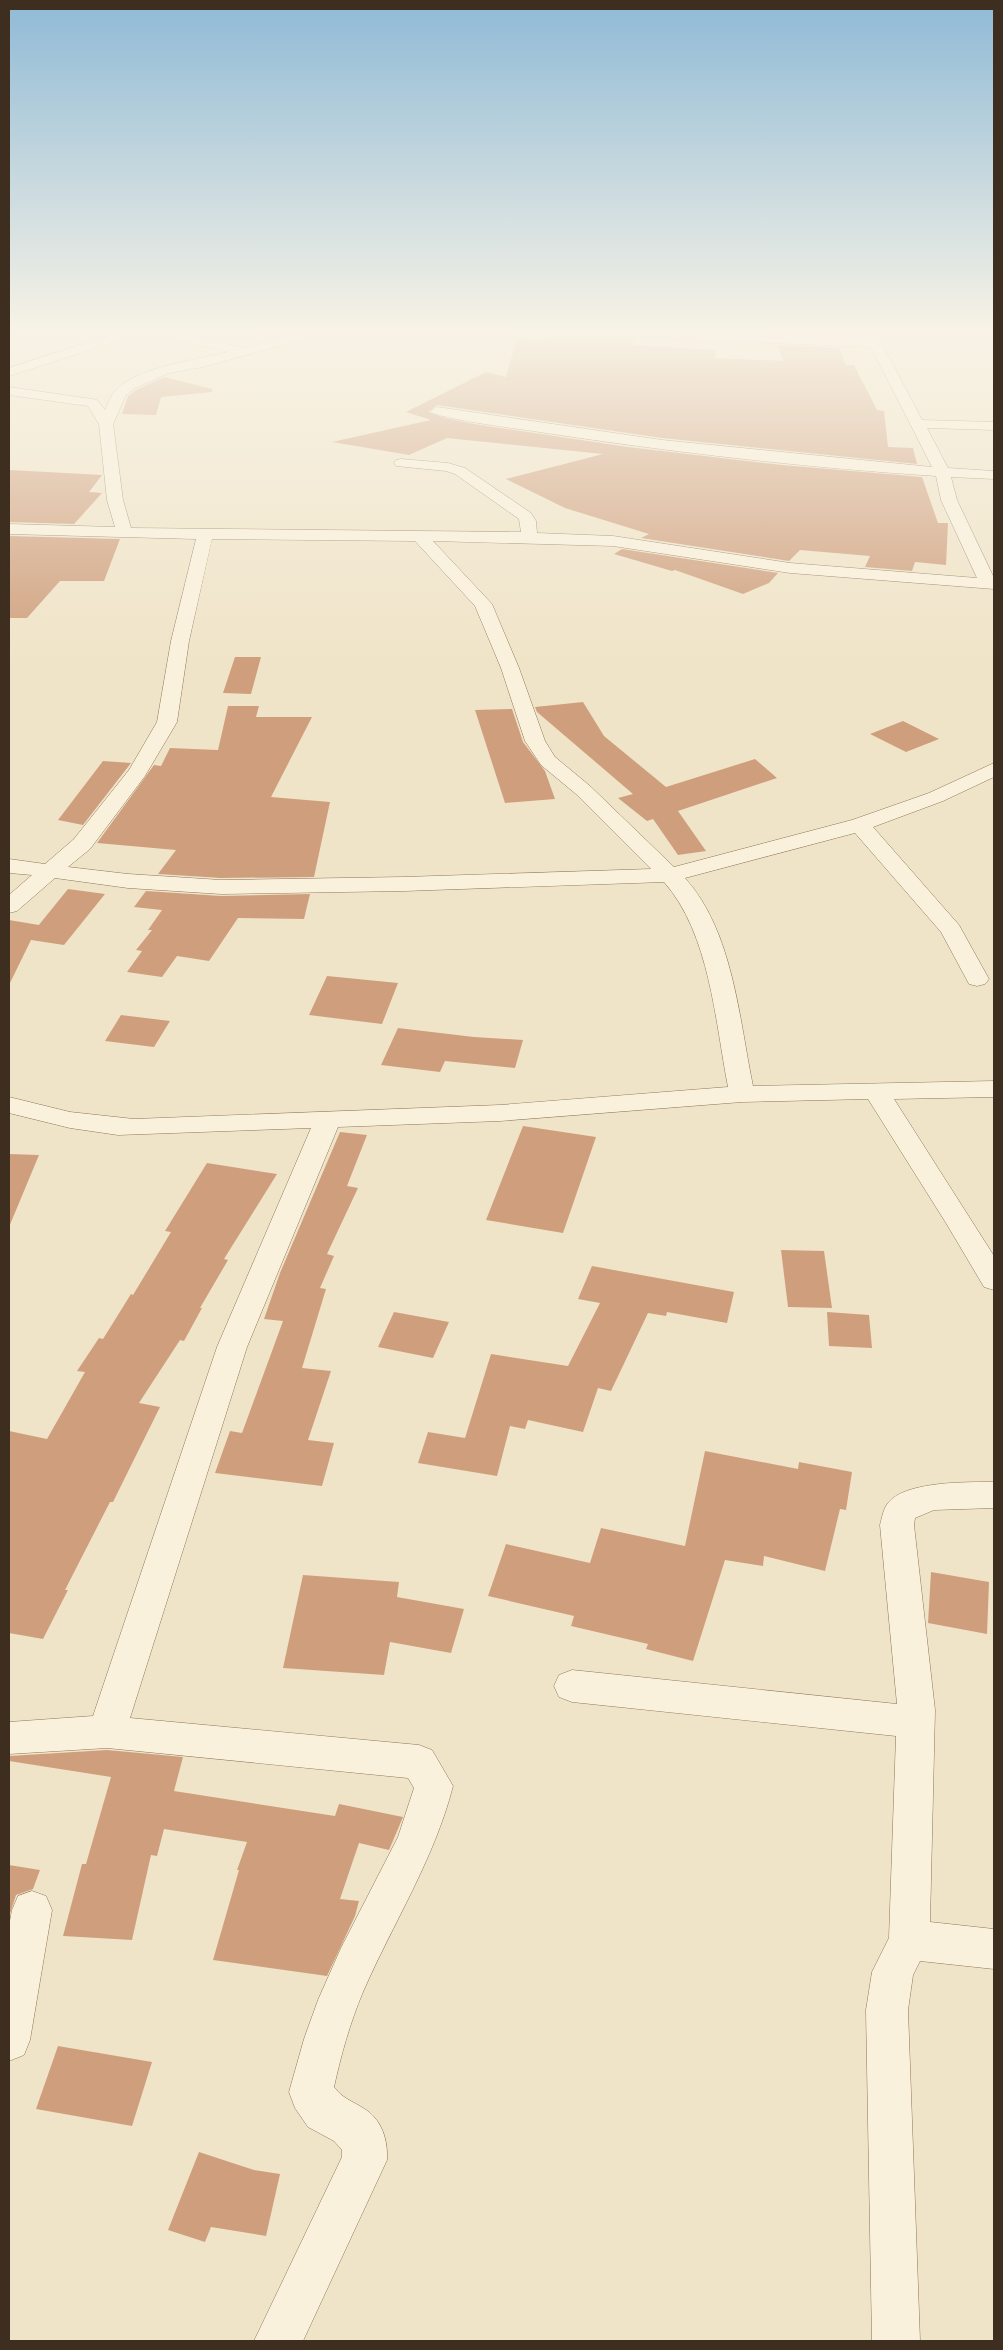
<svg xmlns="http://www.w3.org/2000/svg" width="1003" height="2350" viewBox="0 0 1003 2350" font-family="'Libre Baskerville',serif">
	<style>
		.building { fill: #cf9f7d }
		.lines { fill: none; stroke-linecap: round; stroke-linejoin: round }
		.street-casing { stroke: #8d765c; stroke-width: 1 }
		.street { fill: #faf1dc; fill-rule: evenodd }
	</style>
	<rect width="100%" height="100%" fill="#f0e4c8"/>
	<path class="building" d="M 551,334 L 635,335 L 631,345 L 716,350 L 714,358 L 784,361 L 777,345 L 839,348 L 846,365 L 854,365 L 877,410 L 884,411 L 888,447 L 913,448 L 917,464 L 662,438 L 437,405 L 428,412 L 445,418 L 474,424 L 628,447 L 782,465 L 922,477 L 938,523 L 948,523 L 946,565 L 915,562 L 912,571 L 865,567 L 870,556 L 800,550 L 789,561 L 641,538 L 649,534 L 565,508 L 506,479 L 603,454 L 447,438 L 409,455 L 332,442 L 431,420 L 406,412 L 486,372 L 506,377 L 517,339 L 550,340 Z
		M 164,377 L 212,389 L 212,392 L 161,397 L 156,415 L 122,414 L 128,396 L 136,390 Z
		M 9,470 L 102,475 L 89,492 L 102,493 L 74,524 L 9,522 Z
		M 9,536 L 120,539 L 104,581 L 60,581 L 27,618 L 9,618 Z
		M 622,549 L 778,573 L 769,583 L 743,594 L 675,570 L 672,571 L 614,554 Z
		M 235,657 L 261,657 L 251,694 L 223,693 Z
		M 583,702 L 604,736 L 666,787 L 755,759 L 777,778 L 678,811 L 706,851 L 678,855 L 653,819 L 647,821 L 618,798 L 633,794 L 537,712 L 535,707 Z
		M 228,706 L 259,706 L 256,717 L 312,717 L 271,797 L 330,802 L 314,877 L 221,878 L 158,874 L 176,850 L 97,843 L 154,765 L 161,766 L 170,748 L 218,750 Z
		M 512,709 L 523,742 L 545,771 L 555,799 L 505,803 L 475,710 Z
		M 903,721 L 939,739 L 906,752 L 870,734 Z
		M 103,761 L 131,763 L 83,825 L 58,820 Z
		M 68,889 L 105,894 L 64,945 L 31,940 L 9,985 L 9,920 L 39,925 L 38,926 Z
		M 146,891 L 221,896 L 310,894 L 304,919 L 238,918 L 209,961 L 177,956 L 162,977 L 127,972 L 142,951 L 136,950 L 152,930 L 148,930 L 162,910 L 134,907 Z
		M 327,976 L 398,983 L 382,1024 L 309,1015 Z
		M 121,1015 L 170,1021 L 154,1047 L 105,1041 Z
		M 398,1028 L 474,1037 L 523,1040 L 515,1068 L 445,1061 L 440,1072 L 381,1065 Z
		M 523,1126 L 596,1137 L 563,1233 L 486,1220 Z
		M 340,1132 L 367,1135 L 347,1186 L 358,1188 L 327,1254 L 334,1256 L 320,1288 L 326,1289 L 302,1368 L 331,1371 L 308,1440 L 334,1443 L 322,1486 L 215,1473 L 230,1431 L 242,1433 L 283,1321 L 264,1319 L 280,1273 Z
		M 9,1154 L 39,1155 L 9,1227 Z
		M 207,1163 L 277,1174 L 224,1259 L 228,1260 L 200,1308 L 202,1308 L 184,1341 L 180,1340 L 139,1403 L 160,1407 L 113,1502 L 110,1502 L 65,1590 L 68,1590 L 43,1639 L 9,1633 L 9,1431 L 47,1439 L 85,1372 L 77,1371 L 99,1338 L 103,1339 L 131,1294 L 133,1295 L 171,1232 L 165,1231 Z
		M 781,1250 L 824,1251 L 832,1308 L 788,1307 Z
		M 592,1266 L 734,1292 L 727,1323 L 667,1312 L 666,1316 L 648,1313 L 611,1391 L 598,1388 L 583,1432 L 528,1420 L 525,1429 L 510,1426 L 497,1476 L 418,1463 L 428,1432 L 465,1438 L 491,1354 L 568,1366 L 600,1303 L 578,1299 Z
		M 394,1312 L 449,1322 L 433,1358 L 378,1347 Z
		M 827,1312 L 869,1315 L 872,1348 L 829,1346 Z
		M 705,1451 L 798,1469 L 799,1462 L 852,1472 L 846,1510 L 840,1509 L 825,1571 L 764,1556 L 763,1566 L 725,1560 L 693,1661 L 646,1649 L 648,1644 L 571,1626 L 574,1616 L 488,1596 L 506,1544 L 590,1563 L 601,1528 L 685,1546 Z
		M 931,1572 L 989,1582 L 987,1634 L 928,1623 Z
		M 303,1575 L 399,1582 L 397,1597 L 464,1609 L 451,1653 L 390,1642 L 384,1675 L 283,1668 Z
		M 107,1750 L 183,1757 L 174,1791 L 335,1816 L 339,1804 L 403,1817 L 389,1850 L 359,1843 L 340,1899 L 359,1901 L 355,1916 L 327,1976 L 213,1960 L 239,1870 L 237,1870 L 247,1842 L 164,1829 L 157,1856 L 151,1855 L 132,1940 L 63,1936 L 82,1864 L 86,1864 L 111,1777 L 9,1761 L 9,1756 Z
		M 9,1865 L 40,1870 L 33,1889 L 16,1895 L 9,1917 Z
		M 58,2046 L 152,2062 L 132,2126 L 36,2109 Z
		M 199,2152 L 254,2170 L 280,2174 L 266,2236 L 211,2227 L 205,2242 L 168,2230 Z"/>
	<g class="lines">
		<defs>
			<path id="street" d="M 114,334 L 132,334 L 130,337 L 9,376 L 9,368 Z
				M 163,334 L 183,334 L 243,348 L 294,334 L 313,334 L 311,337 L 203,367 L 169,373 L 135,388 L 126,395 L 113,424 L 123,500 L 131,528 L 521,532 L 519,519 L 455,474 L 446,471 L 396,466 L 394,463 L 396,460 L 401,459 L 448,463 L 465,468 L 531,513 L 536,521 L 537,533 L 613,536 L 790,563 L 977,578 L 941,500 L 936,476 C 799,467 662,451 526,430 C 512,428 435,418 430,411 L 437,407 L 662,440 L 932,467 L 871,347 L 647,338 L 641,334 L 735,334 L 867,339 L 865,334 L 877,334 L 922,420 L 994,422 L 994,430 L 927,428 L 948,468 L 994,471 L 994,479 L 951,477 L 957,500 L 994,578 L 994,589 L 790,573 L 613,546 L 433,541 L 492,604 L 519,668 L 545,741 L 555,757 L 590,786 L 674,867 L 852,820 L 929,793 L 994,763 L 994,777 L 943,801 L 873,827 L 959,925 L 989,979 L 985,984 L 977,986 L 969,984 L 941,932 L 855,833 L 685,878 C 733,931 739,1018 753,1086 L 994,1081 L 994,1097 L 894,1099 L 994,1256 L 994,1290 L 984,1287 L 946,1223 L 868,1099 L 742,1102 L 500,1121 L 338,1127 L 247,1347 L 130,1718 L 419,1745 L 432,1750 L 453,1786 C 434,1860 393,1923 363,1992 C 350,2023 341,2055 334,2087 C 342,2098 352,2101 363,2108 C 382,2119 388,2140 387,2160 L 303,2341 L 254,2341 L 342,2157 L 342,2150 L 334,2141 L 308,2127 L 295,2108 L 289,2092 L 304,2039 L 318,2000 L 341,1948 L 398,1837 L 414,1788 L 408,1778 L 107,1748 L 9,1754 L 9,1722 L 93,1716 L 217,1347 L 311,1128 L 118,1135 L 70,1128 L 9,1113 L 9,1097 L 70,1112 L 134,1119 L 500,1105 L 728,1087 C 715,1021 710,934 664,882 L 404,891 L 221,894 L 128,888 L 55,878 L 17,911 L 9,913 L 9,895 L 32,875 L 9,873 L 9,859 L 45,864 L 74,839 L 129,770 L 157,722 L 171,641 L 196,539 L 9,534 L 9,524 L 115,527 L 107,500 L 99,424 L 88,406 L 9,395 L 9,387 L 92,399 L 97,400 L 105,410 C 108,404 111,395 116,390 C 137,367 197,360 228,352 L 165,337 ZM 212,539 L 415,541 L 475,606 L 501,668 L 525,741 L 541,765 L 576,794 L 651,869 L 404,877 L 221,880 L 128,874 L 68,867 L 90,849 L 145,776 L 177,722 L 189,641 Z
				M 994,1482 L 994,1508 L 934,1510 L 915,1518 L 914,1525 L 935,1710 L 930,1922 L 994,1929 L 994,1969 L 920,1961 L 913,1975 L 908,2010 L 920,2341 L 872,2341 L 866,2010 L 872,1972 L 889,1938 L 896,1736 L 572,1702 L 559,1697 L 554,1686 L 559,1675 L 572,1670 L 897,1704 L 880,1525 C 882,1518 883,1509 888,1503 C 905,1481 968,1482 994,1482 Z
				M 32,1891 L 46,1896 L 52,1910 L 30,2040 L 24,2055 L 9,2061 L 9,1926 L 12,1910 L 18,1896 Z"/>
		</defs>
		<use href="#street" class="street-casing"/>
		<use href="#street" class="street"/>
	</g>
	<linearGradient id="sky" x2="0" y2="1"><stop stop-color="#8fbad6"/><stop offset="0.5" stop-color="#f8f3e6"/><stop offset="1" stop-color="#f8f3e6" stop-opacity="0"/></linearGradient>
	<rect width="1003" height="663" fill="url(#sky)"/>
	<rect width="1003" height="2350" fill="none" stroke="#3d2e20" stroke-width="20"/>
</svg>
